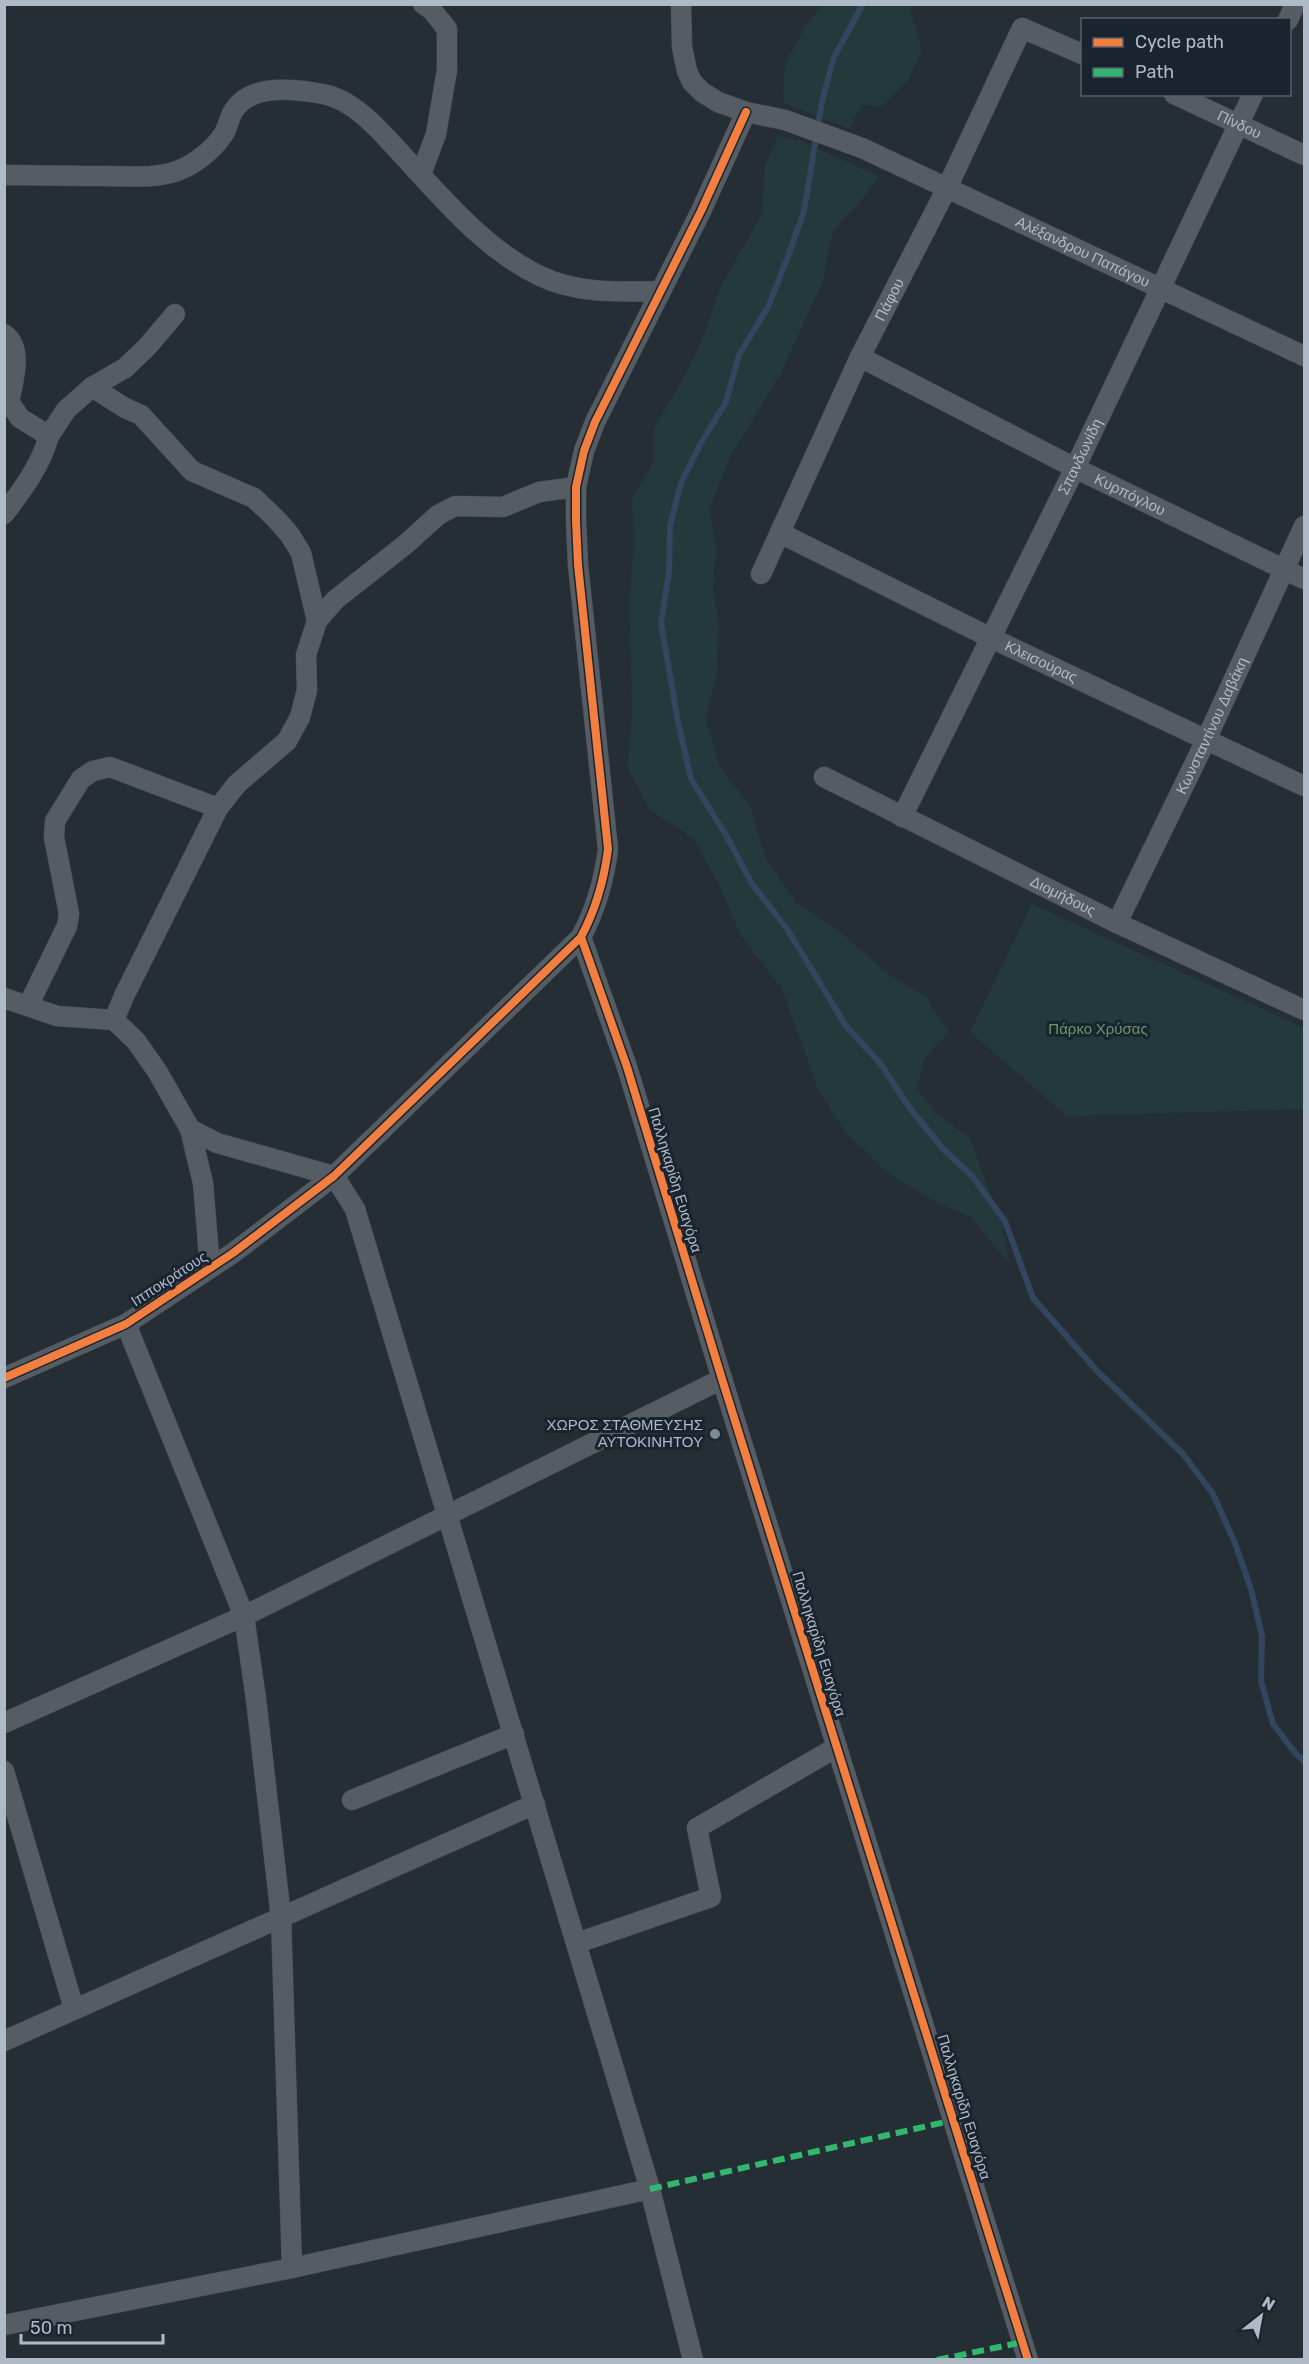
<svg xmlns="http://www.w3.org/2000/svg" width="1309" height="2364" viewBox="0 0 1309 2364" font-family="Rubik,sans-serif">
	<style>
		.green { fill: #23393b }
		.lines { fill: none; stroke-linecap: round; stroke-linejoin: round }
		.stream { stroke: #32475f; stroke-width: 6 }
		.minor-casing { stroke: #444a50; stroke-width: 21 }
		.minor { stroke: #565c63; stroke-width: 20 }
		.quiet { stroke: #33b770; stroke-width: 6; stroke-dasharray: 12 6; stroke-linecap: butt }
		.cycleway-casing { stroke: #1a242f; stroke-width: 11 }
		.cycleway { stroke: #f27e40; stroke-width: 8 }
		.poi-dot { fill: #7f8994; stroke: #1a242f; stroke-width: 2 }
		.labels { text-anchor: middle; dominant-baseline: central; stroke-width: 6; stroke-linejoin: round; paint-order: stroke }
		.street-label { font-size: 15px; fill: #afbac7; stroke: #1a242f }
		.park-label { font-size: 15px; fill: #65996d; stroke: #1a242f }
		.poi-label { font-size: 15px; fill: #afbac7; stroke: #1a242f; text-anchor: end }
	</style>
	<rect width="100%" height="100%" fill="#262e35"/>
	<path class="green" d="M 823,5 L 913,5 L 910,9 L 922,50 L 908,80 L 883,106 L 861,105 L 849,129 L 783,102 L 785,63 L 807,24 Z
		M 778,136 L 800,141 L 879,176 L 858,205 L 833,230 L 823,281 L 781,373 L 730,457 L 710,507 L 716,549 L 713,591 L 719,623 L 716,674 L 706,720 L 720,767 L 750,806 L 766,859 L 798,904 L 837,929 L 885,972 L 925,996 L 949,1032 L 924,1059 L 917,1089 L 935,1113 L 969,1137 L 1003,1226 L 1009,1263 L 971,1217 L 934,1201 L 889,1174 L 845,1132 L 818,1089 L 782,989 L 741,936 L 721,888 L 693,838 L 650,810 L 628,768 L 632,707 L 629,606 L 634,543 L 632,498 L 654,461 L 654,428 L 682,381 L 701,342 L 721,286 L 763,212 L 765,166 Z
		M 1032,904 L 1304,1028 L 1304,1109 L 1067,1116 L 970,1032 Z"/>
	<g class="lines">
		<path class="stream" d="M 863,4 L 834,57 L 822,101 L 804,211 L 787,259 L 768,307 L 739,355 L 726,402 L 701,443 L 681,483 L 670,525 L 669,572 L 661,623 L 678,722 L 691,779 L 726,835 L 751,882 L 787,929 L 846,1026 L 880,1063 L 909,1107 L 942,1148 L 972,1176 L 1005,1221 L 1033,1298 L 1097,1371 L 1183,1454 L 1213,1494 L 1235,1543 L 1251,1589 L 1262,1636 L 1261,1681 L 1273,1724 L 1296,1754 L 1304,1761"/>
		<defs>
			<g id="minor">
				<path id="s1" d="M 681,4 L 682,47 L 687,71 L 692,82 L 702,92 L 718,102 L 746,112 L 785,120 L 862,148 L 1304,356"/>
				<path d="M 1288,20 L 1295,4"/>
				<path id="s2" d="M 1174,94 L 1304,155"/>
				<path d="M 421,174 L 436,134 L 447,70 L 447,29 L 432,10 L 423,4"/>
				<path d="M 4,175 C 38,175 71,176 105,176 C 128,176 154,179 177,171 C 194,165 213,150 223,135 C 228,128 229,117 234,110 C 252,83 295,89 323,94 C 351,99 376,126 395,147 C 437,192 483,249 540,276 C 577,294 621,292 661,291"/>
				<path d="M 4,334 C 24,348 13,382 9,402 L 20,418 L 49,436 C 40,467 23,489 4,514"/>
				<path id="s3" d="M 860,357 L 1075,468 L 1304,579"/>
				<path d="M 92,387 L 125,408 L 141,415 L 192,471 L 254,498 L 276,519 L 290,535 L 301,553 L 317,621"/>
				<path d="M 49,436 L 66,410 L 92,387 L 125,368 L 147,347 L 175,314"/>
				<path id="s4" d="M 780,533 L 989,637 L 1304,786"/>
				<path id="s5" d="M 761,574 L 860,357 L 947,188 L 1022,28 L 1082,54"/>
				<path id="s6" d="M 824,777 L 1117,923 L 1304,1010"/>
				<path id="s7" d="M 902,817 L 1075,468 L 1253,94"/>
				<path id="s8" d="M 1117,923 L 1206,740 L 1304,526"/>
				<path d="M 581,937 L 627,1067 L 722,1379 L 1028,2360"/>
				<path d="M 4,998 L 57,1016 L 114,1020 L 136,1041 L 157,1071 L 190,1129 L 203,1183 L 210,1268"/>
				<path d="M 28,1006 L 67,926 L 69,914 L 54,837 L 55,821 L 81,779 L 93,771 L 110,767 L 218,808"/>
				<path d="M 114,1020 L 124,996 L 218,808 L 237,784 L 287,741 L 300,717 L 307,690 L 306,655 L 317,621 L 335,600 L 406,544 L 438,515 L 455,506 L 503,507 L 539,492 L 576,487"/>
				<path d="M 190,1129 L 217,1143 L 334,1176 L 355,1209 L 650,2189 L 693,2360"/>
				<path d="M 126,1324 L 244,1616 L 256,1699 L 281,1917 L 292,2268"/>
				<path d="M 4,1378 L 126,1324 L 233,1253 L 334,1176 L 581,937 C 596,909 604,881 608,849 L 578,565 L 576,521 L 576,487 L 584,451 L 595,422 L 701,211 L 746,112"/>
				<path d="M 4,1723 L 244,1616 L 722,1379"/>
				<path d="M 4,1771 L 74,2009"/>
				<path d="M 352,1800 L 514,1734"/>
				<path d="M 577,1943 L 711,1897 L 697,1828 L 837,1747"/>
				<path d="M 4,2041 L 535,1804"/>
				<path d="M 4,2325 L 292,2268 L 650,2189"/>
			</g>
		</defs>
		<use href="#minor" class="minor-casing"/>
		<use href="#minor" class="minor"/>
		<path class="quiet" d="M 650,2189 L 954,2120
			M 937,2360 L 1023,2342"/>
		<defs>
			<path id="cycleway" d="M 581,937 L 627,1067 L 722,1379 L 1028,2360
				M 4,1378 L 126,1324 L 233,1253 L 334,1176 L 581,937 C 596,909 604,881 608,849 L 578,565 L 576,521 L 576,487 L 584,451 L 595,422 L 701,211 L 746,112"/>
		</defs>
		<use href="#cycleway" class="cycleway-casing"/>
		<use href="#cycleway" class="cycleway"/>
	</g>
	<circle class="poi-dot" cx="715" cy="1434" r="6"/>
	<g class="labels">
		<g class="street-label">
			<text stroke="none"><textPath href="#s2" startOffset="72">Πίνδου</textPath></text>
			<text stroke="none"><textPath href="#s1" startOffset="508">Αλέξανδρου Παπάγου</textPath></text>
			<text stroke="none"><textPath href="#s5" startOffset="303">Πάφου</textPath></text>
			<text stroke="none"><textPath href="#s7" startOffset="402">Σπανδωνίδη</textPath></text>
			<text stroke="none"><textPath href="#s3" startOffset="303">Κυρπόγλου</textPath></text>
			<text stroke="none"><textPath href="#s4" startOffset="291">Κλεισούρας</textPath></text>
			<text stroke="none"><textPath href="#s8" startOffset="219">Κωνσταντίνου Δαβάκη</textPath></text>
			<text stroke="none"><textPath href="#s6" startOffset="267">Διομήδους</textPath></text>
			<text transform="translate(675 1180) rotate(73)">Παλληκαρίδη Ευαγόρα</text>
			<text transform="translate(169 1279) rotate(-33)">Ιπποκράτους</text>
			<text transform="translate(819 1644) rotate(73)">Παλληκαρίδη Ευαγόρα</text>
			<text transform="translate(964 2107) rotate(73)">Παλληκαρίδη Ευαγόρα</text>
		</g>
		<g class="park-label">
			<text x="1098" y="1029">Πάρκο Χρύσας</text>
		</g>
		<g class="poi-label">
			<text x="703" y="1425">ΧΩΡΟΣ ΣΤΑΘΜΕΥΣΗΣ<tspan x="703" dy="17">ΑΥΤΟΚΙΝΗΤΟΥ</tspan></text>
		</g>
	</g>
	<rect width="1309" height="2364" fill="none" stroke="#afbac7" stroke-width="12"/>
	<rect x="1081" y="18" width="210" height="78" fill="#1a242f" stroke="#56606c" stroke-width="1.5"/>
	<rect x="1093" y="38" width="30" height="9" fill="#f27e40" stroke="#56606c" stroke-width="1.5"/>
	<text x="1135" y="48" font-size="18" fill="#afbac7">Cycle path</text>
	<rect x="1093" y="68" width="30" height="9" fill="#33b770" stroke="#56606c" stroke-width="1.5"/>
	<text x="1135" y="78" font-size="18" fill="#afbac7">Path</text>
	<g transform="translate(1261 2316) rotate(31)" stroke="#1a242f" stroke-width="4.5" paint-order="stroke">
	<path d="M0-4.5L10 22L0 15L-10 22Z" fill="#afbac7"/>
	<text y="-9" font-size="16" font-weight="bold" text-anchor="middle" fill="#afbac7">N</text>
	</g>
	<path d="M21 2334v9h142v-9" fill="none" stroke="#afbac7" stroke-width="3"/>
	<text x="30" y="2334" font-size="18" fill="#afbac7" stroke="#1a242f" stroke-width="4.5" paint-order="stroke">50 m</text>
</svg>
